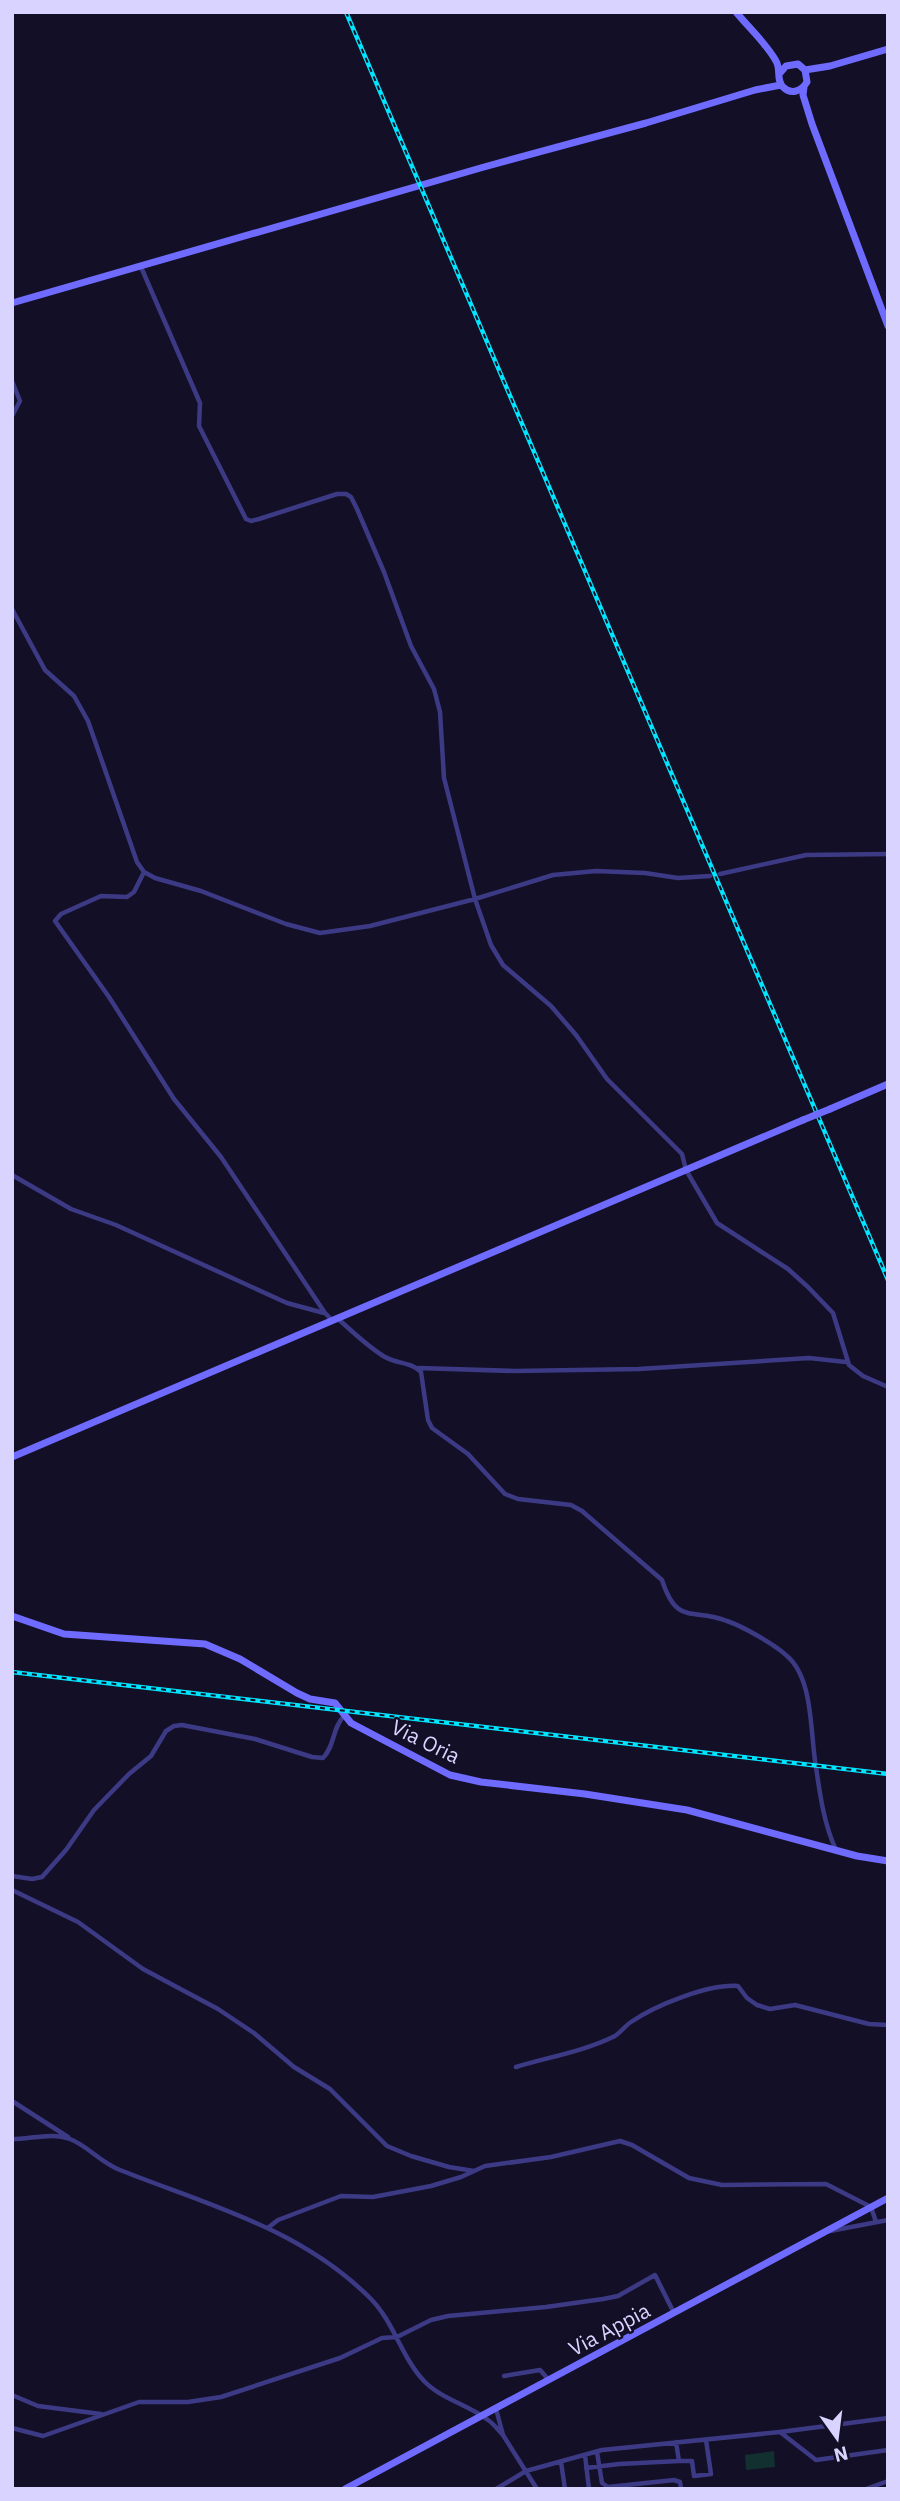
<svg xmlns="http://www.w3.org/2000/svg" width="900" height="2501" viewBox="0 0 900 2501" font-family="'IBM Plex Sans',sans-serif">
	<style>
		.green { fill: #12302f }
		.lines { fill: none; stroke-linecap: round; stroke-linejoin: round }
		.minor { stroke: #3d3a85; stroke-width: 4.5 }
		.secondary { stroke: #6f6bff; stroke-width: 7 }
		.rail-casing { stroke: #00e5ff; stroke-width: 4.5 }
		.rail { stroke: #130f26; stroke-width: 2; stroke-dasharray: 5; stroke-linecap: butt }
		.secondary-bridge { stroke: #6f6bff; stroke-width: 7 }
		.labels { text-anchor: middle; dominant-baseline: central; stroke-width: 5; stroke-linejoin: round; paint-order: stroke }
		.street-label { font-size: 21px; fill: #d9d4ff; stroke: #130f26 }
	</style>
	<rect width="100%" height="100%" fill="#130f26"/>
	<path class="green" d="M 774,2451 L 775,2467 L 746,2470 L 745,2455 Z"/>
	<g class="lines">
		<path class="minor" d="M 141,267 L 200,403 L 199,426 L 246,519 L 251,521 L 259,519 L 337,494 L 346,494 L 351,497 L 357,509 L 384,572 L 411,646 L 434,689 L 440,712 L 444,778 L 475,899 L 491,945 L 503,965 L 551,1006 L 576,1035 L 607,1079 L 682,1154 L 686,1170 L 717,1223 L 788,1269 L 808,1287 L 833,1313 L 849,1365 L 863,1376 L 888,1387
			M 12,381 L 20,401 L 12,416
			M 12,609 L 45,670 L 74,696 L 88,721 L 137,862 L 144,872 L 155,878 L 201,891 L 286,924 L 320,933 L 370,926 L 475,899 L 553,875 L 596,871 L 645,873 L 678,878 L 710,876
			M 144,872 L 134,892 L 127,897 L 101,896 L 61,914 L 55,921 L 109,997 L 174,1099 L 221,1157 L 325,1313 L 332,1320
			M 720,874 L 806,855 L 888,854
			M 12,1175 L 71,1209 L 116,1225 L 287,1303 L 324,1313
			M 337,1318 C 352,1331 368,1347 385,1357 C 397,1364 412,1362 421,1372 L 428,1420 L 432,1428 L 468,1454 L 505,1494 L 518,1499 L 571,1505 L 582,1511 L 662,1580 C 677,1627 693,1607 727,1621 C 742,1626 776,1645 787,1656 C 814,1679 810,1735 816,1767 C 820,1795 824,1824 836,1850
			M 418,1368 L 514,1371 L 639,1369 L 809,1358 L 846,1362
			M 12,1876 L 32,1879 L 42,1877 L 66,1850 L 94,1810 L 129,1774 L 151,1756 L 166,1731 L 174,1726 L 182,1725 L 255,1739 L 312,1757 L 323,1758 C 335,1746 332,1728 344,1716
			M 12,1890 L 78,1922 L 143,1969 L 218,2009 L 254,2033 L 294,2067 L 330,2089 L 387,2146 L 411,2156 L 449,2167 L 474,2171
			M 516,2067 C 549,2057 585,2051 615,2036 C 621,2032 625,2026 631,2022 C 656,2005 708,1984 738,1986 L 747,1998 L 757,2005 L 770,2009 L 795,2005 L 869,2024 L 888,2025
			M 12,2101 L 68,2137
			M 12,2139 C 31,2139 52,2132 70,2139 C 88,2146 101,2163 120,2170 C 208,2205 299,2228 369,2297 C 394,2321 401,2357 424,2381 C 441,2399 469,2405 488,2420 C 494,2424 498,2430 503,2435
			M 269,2227 L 278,2220 L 341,2196 L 373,2197 L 431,2186 L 461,2177 L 485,2166 L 551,2157 L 620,2141 L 632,2145 L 689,2178 L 722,2185 L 826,2184 L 871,2207 L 876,2222
			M 830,2231 L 888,2220
			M 504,2376 L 540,2370 L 549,2380
			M 12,2395 L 38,2406 L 101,2414
			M 496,2409 L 503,2435 L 537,2489
			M 12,2428 L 43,2436 L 139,2402 L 188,2402 L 221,2397 L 340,2358 L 382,2338 L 397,2337 L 431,2320 L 448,2316 L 546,2307 L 603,2299 L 618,2296 L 655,2275 L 674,2313
			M 780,2432 L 816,2460 L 888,2450
			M 597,2452 L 602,2483 L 608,2487 L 674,2480 L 680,2482 L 681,2489
			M 585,2455 L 589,2489
			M 679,2461 L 692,2461 L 694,2476 L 711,2474 L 706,2440
			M 561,2462 L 565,2489
			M 586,2468 L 619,2464 L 679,2461 L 676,2442
			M 496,2489 L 526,2471 L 602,2450 L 780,2432 L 888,2418
			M 866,2489 L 888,2481"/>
		<path class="secondary" d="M 736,12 C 749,28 766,43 776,61 C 781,69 776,80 783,87 C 792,96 802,90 807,82 L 805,70 L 798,64 L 786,66 L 780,73
			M 805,70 L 830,66 L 888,49
			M 804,87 L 803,95 L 812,124 L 888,326
			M 12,303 L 484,167 L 646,123 L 755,90 L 781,85
			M 830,1109 L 888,1084
			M 12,1457 L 803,1120
			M 12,1616 L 64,1634 L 205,1644 L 240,1659 L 297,1693 L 310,1699 L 335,1703 L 351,1723 L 450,1775 L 481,1782 L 585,1794 L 687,1810 L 857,1856 L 888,1861
			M 345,2489 L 888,2198"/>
		<defs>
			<path id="rail" d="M 346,12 L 888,1280
				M 12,1672 L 888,1774"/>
		</defs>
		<use href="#rail" class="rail-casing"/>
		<use href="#rail" class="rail"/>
		<path class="secondary-bridge" d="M 803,1120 L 830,1109"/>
	</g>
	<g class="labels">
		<g class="street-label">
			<text transform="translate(426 1741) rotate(26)">Via Oria</text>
			<text transform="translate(609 2329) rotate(-28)">Via Appia</text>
		</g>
	</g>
	<rect width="900" height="2501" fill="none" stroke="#d9d4ff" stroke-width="28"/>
	<g transform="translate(837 2438) rotate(166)" stroke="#130f26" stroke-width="5" paint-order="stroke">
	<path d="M0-5L12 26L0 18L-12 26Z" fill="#d9d4ff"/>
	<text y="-10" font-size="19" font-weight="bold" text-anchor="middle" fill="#d9d4ff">N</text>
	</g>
</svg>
